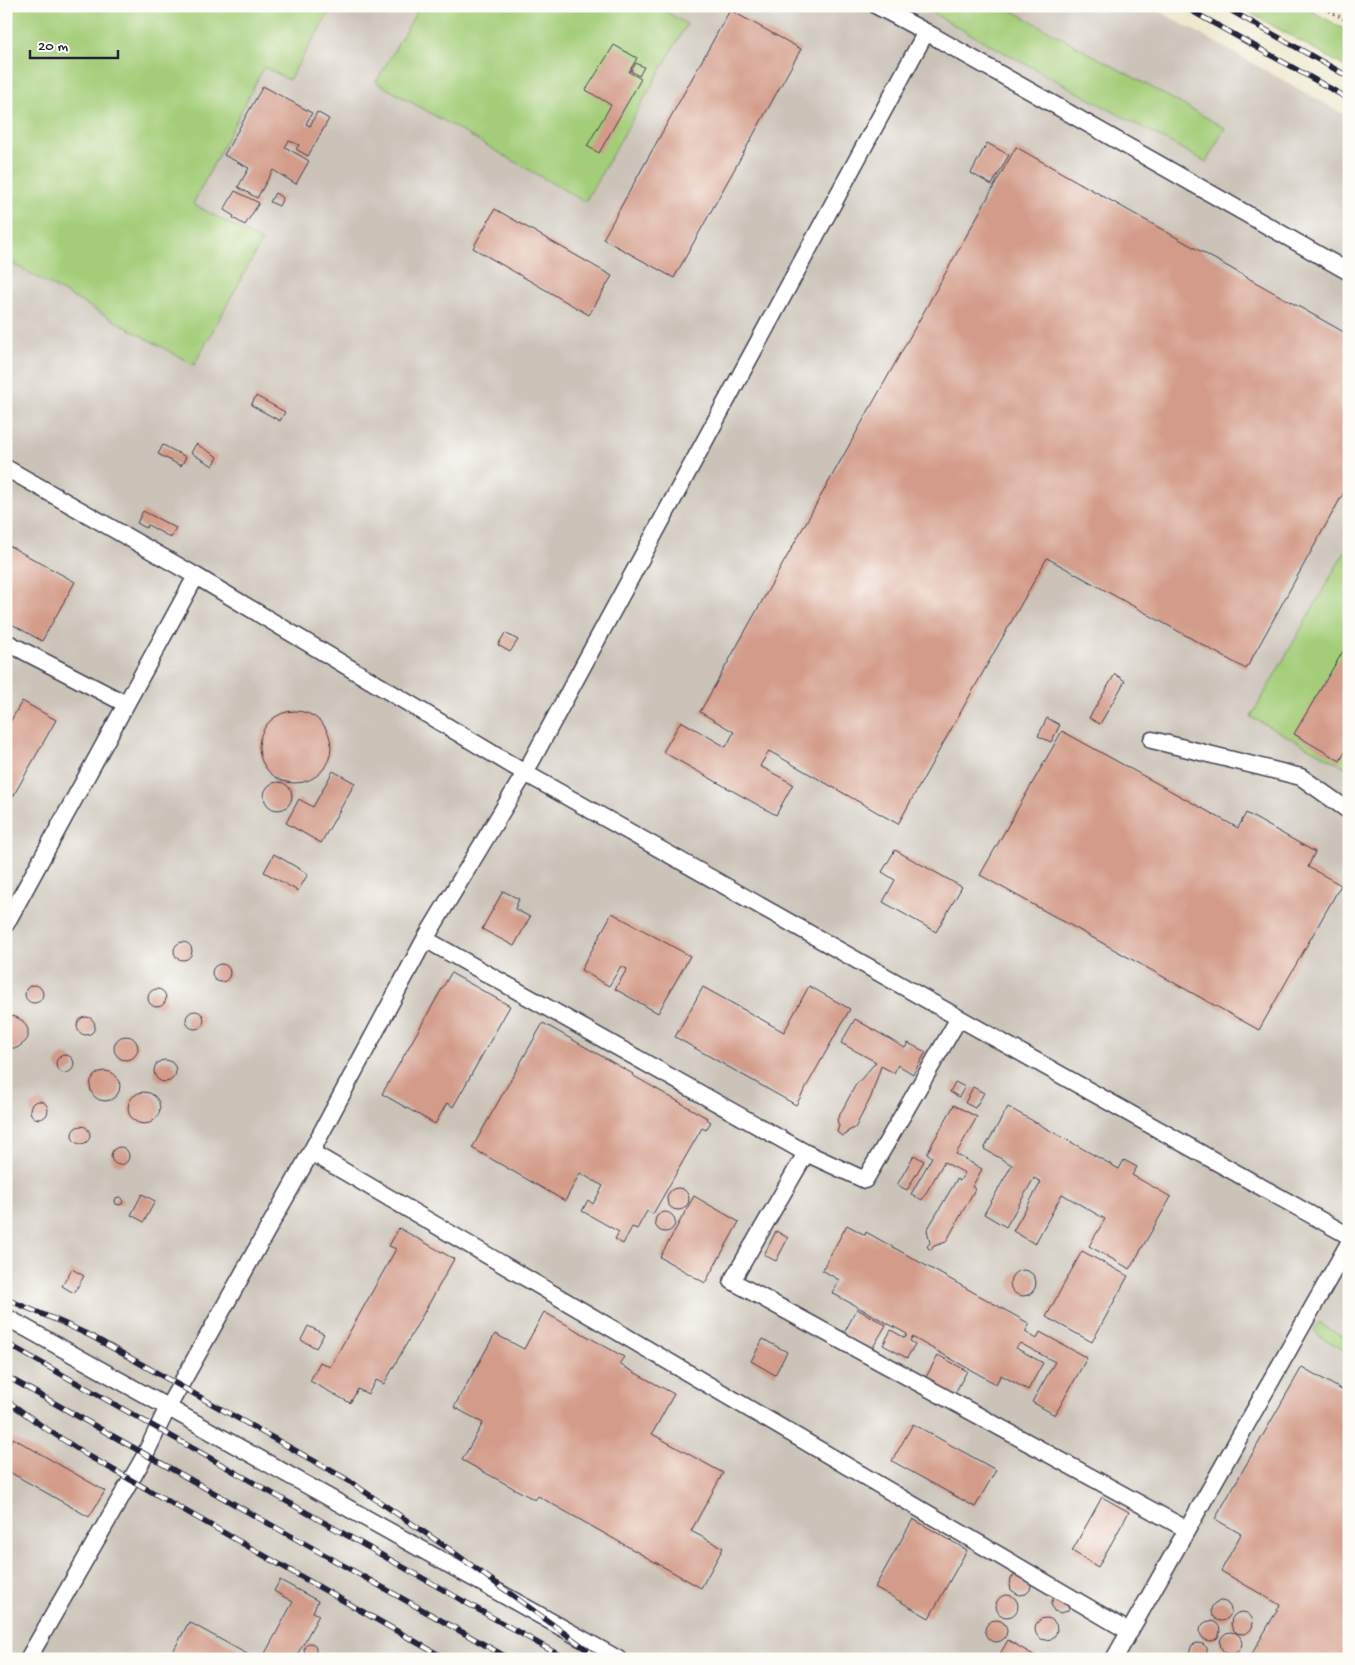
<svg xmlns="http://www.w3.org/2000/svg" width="1355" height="1665" viewBox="0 0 1355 1665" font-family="'Gochi Hand',sans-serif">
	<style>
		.industrial { fill: #cbc3b8 }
		.green { fill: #a4cd79; stroke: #63785a }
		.building { fill: #d39b89 }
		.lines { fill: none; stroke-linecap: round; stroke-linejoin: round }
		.service-casing { stroke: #403f50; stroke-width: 19 }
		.path { stroke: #403f50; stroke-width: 3; stroke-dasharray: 1 4; stroke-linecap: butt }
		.service { stroke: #fff; stroke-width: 16 }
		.rail-casing { stroke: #22223b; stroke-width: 5.5 }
		.rail { stroke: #fdfcf7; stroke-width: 4; stroke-dasharray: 11; stroke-linecap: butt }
	</style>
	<rect width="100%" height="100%" fill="#fdfcf7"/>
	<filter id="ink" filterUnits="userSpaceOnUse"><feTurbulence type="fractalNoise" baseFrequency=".02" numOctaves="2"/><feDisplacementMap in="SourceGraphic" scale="10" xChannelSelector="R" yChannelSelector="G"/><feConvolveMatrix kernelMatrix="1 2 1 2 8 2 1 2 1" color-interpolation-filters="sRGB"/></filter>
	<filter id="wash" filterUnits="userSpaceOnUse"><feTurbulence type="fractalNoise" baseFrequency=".0096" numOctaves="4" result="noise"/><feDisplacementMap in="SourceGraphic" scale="20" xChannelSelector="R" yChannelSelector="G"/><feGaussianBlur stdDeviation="1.12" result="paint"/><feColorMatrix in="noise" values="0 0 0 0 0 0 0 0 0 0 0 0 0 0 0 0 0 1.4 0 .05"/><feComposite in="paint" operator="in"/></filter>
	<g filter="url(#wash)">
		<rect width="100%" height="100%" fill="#ece6c9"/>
		<path class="industrial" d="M 6,6 L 1150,6 L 1349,117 L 1349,1659 L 6,1659 Z"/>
		<path class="green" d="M 6,6 L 333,6 L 289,80 L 264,67 L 193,204 L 262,241 L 194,365 L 6,260 Z
			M 420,6 L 656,6 L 687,24 L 585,202 L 376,82 Z
			M 919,6 L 1004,6 L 1225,128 L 1206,162 Z
			M 1238,6 L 1303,6 L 1349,32 L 1349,69 Z
			M 1349,544 L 1349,769 L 1251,717 Z
			M 1319,1323 L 1342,1336 L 1349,1324 L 1349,1353 L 1319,1336 L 1314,1330 Z"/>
		<g id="blocks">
			<path class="building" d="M 730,10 L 801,49 L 674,278 L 603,239 Z
				M 614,45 L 637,58 L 629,72 L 641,79 L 599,153 L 587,146 L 611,105 L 586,90 Z
				M 636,63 L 644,67 L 639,76 L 631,71 Z
				M 263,86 L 312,113 L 306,124 L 310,126 L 317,112 L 329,119 L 308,156 L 296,149 L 299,145 L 295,143 L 289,141 L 285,147 L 309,161 L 296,184 L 273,170 L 257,198 L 238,187 L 249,168 L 224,155 Z
				M 987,143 L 1009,155 L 992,185 L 971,173 Z
				M 1016,147 L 1349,335 L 1349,483 L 1246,669 L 1047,558 L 898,824 L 769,751 L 760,766 L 793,784 L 776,815 L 663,752 L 681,721 L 726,747 L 734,732 L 700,712 Z
				M 235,191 L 259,203 L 245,225 L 233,218 L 234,216 L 224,210 Z
				M 275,193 L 283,198 L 279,206 L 270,202 Z
				M 495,209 L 612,276 L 589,315 L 473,248 Z
				M 256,396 L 285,412 L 280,421 L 251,405 Z
				M 196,444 L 218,457 L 213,466 L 191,453 Z
				M 163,445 L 186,457 L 181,466 L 158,454 Z
				M 143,511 L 176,528 L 171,538 L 148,525 L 146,528 L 137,523 Z
				M 6,544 L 75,582 L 42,641 L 6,621 Z
				M 505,633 L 518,640 L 510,652 L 498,645 Z
				M 1349,641 L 1349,745 L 1340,761 L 1294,734 Z
				M 1115,674 L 1125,681 L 1100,724 L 1089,718 Z
				M 22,701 L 56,720 L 6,809 L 6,729 Z
				M259 747a36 36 0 1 1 72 0a36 36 0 1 1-72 0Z
				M 1047,718 L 1060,725 L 1051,742 L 1038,736 Z
				M 1062,731 L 1238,828 L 1246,813 L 1315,852 L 1308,867 L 1341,885 L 1259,1030 L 980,875 Z
				M 333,771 L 355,783 L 321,843 L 286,823 L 299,799 L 313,807 Z
				M264 796a14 14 0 1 1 28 0a14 14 0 1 1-28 0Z
				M 895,850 L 962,887 L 936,932 L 883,902 L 895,880 L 882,872 Z
				M 274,854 L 308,874 L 298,891 L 264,872 Z
				M 503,891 L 519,899 L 515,909 L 530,917 L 514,946 L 482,929 Z
				M 612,913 L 690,956 L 658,1013 L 615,989 L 627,969 L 621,966 L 609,986 L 581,970 Z
				M174 951a9 9 0 1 1 18 0a9 9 0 1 1-18 0Z
				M212 973a9 9 0 1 1 18 0a9 9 0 1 1-18 0Z
				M 451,973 L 510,1006 L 453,1107 L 447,1103 L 435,1124 L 382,1094 Z
				M25 994a9 9 0 1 1 18 0a9 9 0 1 1-18 0Z
				M 809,986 L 850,1009 L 796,1105 L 675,1037 L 703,987 L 784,1032 Z
				M148 998a9 9 0 1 1 18 0a9 9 0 1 1-18 0Z
				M186 1020a9 9 0 1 1 18 0a9 9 0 1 1-18 0Z
				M 11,1016 L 16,1017 L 23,1021 L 28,1029 L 28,1038 L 25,1042 L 17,1048 L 6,1048 L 6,1018 Z
				M77 1026a9 9 0 1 1 18 0a9 9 0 1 1-18 0Z
				M 855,1019 L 905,1048 L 908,1043 L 926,1052 L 913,1074 L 898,1065 L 894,1073 L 881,1066 L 871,1097 L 855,1128 L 848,1131 L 847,1134 L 842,1136 L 837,1132 L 839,1126 L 837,1120 L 855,1086 L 876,1062 L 841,1043 Z
				M 543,1023 L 633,1074 L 632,1075 L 707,1118 L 706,1119 L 711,1122 L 706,1130 L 702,1128 L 653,1214 L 647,1211 L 637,1229 L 632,1227 L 623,1244 L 615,1239 L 619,1232 L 582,1211 L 588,1200 L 593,1204 L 603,1186 L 580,1173 L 565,1201 L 472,1148 Z
				M114 1048a12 12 0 1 1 24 0a12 12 0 1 1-24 0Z
				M56 1064a9 9 0 1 1 18 0a9 9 0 1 1-18 0Z
				M154 1071a11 11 0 1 1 22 0a11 11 0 1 1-22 0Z
				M90 1086a15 15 0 1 1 30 0a15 15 0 1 1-30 0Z
				M 955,1082 L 965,1087 L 959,1097 L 950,1092 Z
				M 973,1087 L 984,1093 L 975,1108 L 965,1103 Z
				M128 1108a16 16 0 1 1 32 0a16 16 0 1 1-32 0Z
				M30 1110a9 9 0 1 1 18 0a9 9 0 1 1-18 0Z
				M 954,1105 L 977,1117 L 956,1154 L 982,1169 L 972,1187 L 975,1189 L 946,1242 L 934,1246 L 931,1250 L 928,1248 L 927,1246 L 930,1243 L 927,1230 L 957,1179 L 960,1181 L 965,1173 L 944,1162 L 922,1200 L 911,1194 L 932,1157 L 927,1153 Z
				M 1008,1107 L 1119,1169 L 1124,1160 L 1137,1167 L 1132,1175 L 1171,1197 L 1130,1269 L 1089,1246 L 1105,1219 L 1062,1194 L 1035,1244 L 1013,1231 L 1041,1182 L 1034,1178 L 1006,1227 L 984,1214 L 1012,1165 L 984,1149 Z
				M72 1135a9 9 0 1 1 18 0a9 9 0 1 1-18 0Z
				M111 1156a9 9 0 1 1 18 0a9 9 0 1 1-18 0Z
				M 914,1155 L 924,1161 L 907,1190 L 897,1185 Z
				M667 1199a11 11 0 1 1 22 0a11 11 0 1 1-22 0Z
				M 142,1194 L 155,1201 L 144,1222 L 131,1215 Z
				M 694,1196 L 739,1222 L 705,1283 L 660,1257 Z
				M115 1201a4 4 0 1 1 8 0a4 4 0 1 1-8 0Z
				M655 1222a10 10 0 1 1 20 0a10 10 0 1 1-20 0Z
				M 847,1225 L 865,1235 L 866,1232 L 1030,1324 L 1025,1332 L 1037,1339 L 1040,1332 L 1087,1358 L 1055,1415 L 1032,1402 L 1055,1362 L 1020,1343 L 1016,1348 L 1043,1363 L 1028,1390 L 1001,1375 L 996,1384 L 912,1337 L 910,1341 L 915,1344 L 907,1358 L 883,1345 L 891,1330 L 905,1338 L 907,1334 L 832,1293 L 839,1280 L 822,1270 Z
				M 399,1228 L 454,1259 L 384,1384 L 376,1380 L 368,1394 L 358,1389 L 350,1403 L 310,1381 L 320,1362 L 330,1367 L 396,1249 L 389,1246 Z
				M 776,1231 L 788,1238 L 776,1261 L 764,1255 Z
				M 1082,1251 L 1128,1276 L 1092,1342 L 1046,1317 Z
				M 72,1269 L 84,1276 L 74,1293 L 62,1286 Z
				M1010 1283a13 13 0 1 1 26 0a13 13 0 1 1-26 0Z
				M 857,1309 L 886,1325 L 872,1349 L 844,1333 Z
				M 544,1312 L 624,1357 L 619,1364 L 674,1394 L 652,1434 L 723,1473 L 691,1531 L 723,1548 L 701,1588 L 538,1496 L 535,1500 L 462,1460 L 483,1423 L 454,1407 L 495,1334 L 524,1349 Z
				M 308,1326 L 324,1334 L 316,1348 L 301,1340 Z
				M 763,1339 L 787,1352 L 775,1375 L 751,1361 Z
				M 938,1355 L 967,1371 L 954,1395 L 925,1379 Z
				M 1302,1367 L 1349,1394 L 1349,1659 L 1249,1659 L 1280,1605 L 1221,1571 L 1241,1534 L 1215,1519 Z
				M 913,1424 L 996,1470 L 975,1507 L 892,1461 Z
				M 13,1438 L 105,1491 L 89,1517 L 6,1470 L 6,1445 L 8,1446 Z
				M 1102,1497 L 1129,1512 L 1098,1567 L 1072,1551 Z
				M 913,1519 L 967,1550 L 929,1618 L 875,1587 Z
				M 1018,1573 L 1032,1581 L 1030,1590 L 1026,1594 L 1019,1595 L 1011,1590 L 1010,1585 L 1011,1578 Z
				M 280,1580 L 318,1601 L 313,1612 L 319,1615 L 295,1659 L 262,1659 L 293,1602 L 274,1591 Z
				M996 1606a11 11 0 1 1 22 0a11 11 0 1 1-22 0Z
				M 1054,1596 L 1070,1605 L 1068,1610 L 1062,1613 L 1054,1611 L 1051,1604 Z
				M1211 1611a10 10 0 1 1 20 0a10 10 0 1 1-20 0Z
				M1231 1623a11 11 0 1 1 22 0a11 11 0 1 1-22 0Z
				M1035 1629a11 11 0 1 1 22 0a11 11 0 1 1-22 0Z
				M985 1631a11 11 0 1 1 22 0a11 11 0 1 1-22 0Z
				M1200 1631a10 10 0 1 1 20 0a10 10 0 1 1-20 0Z
				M 189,1622 L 256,1659 L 169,1659 Z
				M1220 1643a11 11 0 1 1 22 0a11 11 0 1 1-22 0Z
				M 1008,1640 L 1040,1659 L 997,1659 Z
				M 1197,1643 L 1203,1644 L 1207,1648 L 1207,1655 L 1205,1659 L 1192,1659 L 1190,1657 L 1190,1650 L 1192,1645 Z
				M304 1649a6 6 0 1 1 12 0a6 6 0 1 1-12 0Z
				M 1220,1654 L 1226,1659 L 1210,1659 L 1214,1655 Z"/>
		</g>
	</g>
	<g filter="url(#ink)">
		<use href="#blocks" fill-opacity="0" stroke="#403f50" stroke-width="1"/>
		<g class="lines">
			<defs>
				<path id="service" d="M 877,6 L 926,32
					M 6,468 L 196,576 L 525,773 L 959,1018 L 1349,1236
					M 6,642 L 126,704
					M 1152,740 L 1301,777 L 1349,811
					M 6,924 L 196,576
					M 425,939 L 806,1153 L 865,1180 L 959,1018
					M 311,1152 L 1130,1632
					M 806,1153 L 732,1281 L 1186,1529
					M 6,1317 L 618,1659
					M 28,1659 L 143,1459 L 168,1407 L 311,1152 L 425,939 L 525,773 L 926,32 L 1349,272
					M 1114,1659 L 1349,1243"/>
			</defs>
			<use href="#service" class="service-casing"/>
			<path class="path" d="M 1321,6 L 1349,22"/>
			<use href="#service" class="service"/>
			<defs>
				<path id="rail" d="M 1183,6 L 1349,99
					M 1223,6 L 1349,77
					M 6,1299 L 61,1322 L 93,1337 L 346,1479 L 449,1549 L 600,1659
					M 6,1343 L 566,1659
					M 6,1376 L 510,1659
					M 6,1400 L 42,1426 L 87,1455 L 446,1659"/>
			</defs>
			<use href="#rail" class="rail-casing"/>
			<use href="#rail" class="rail"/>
		</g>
	</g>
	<rect width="1355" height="1665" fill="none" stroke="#fdfcf7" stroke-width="25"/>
	<path d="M30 50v8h88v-8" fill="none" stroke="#22223b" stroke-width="2.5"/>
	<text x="38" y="50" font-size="15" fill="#22223b" stroke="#fdfcf7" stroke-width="4" paint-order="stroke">20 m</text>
</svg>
